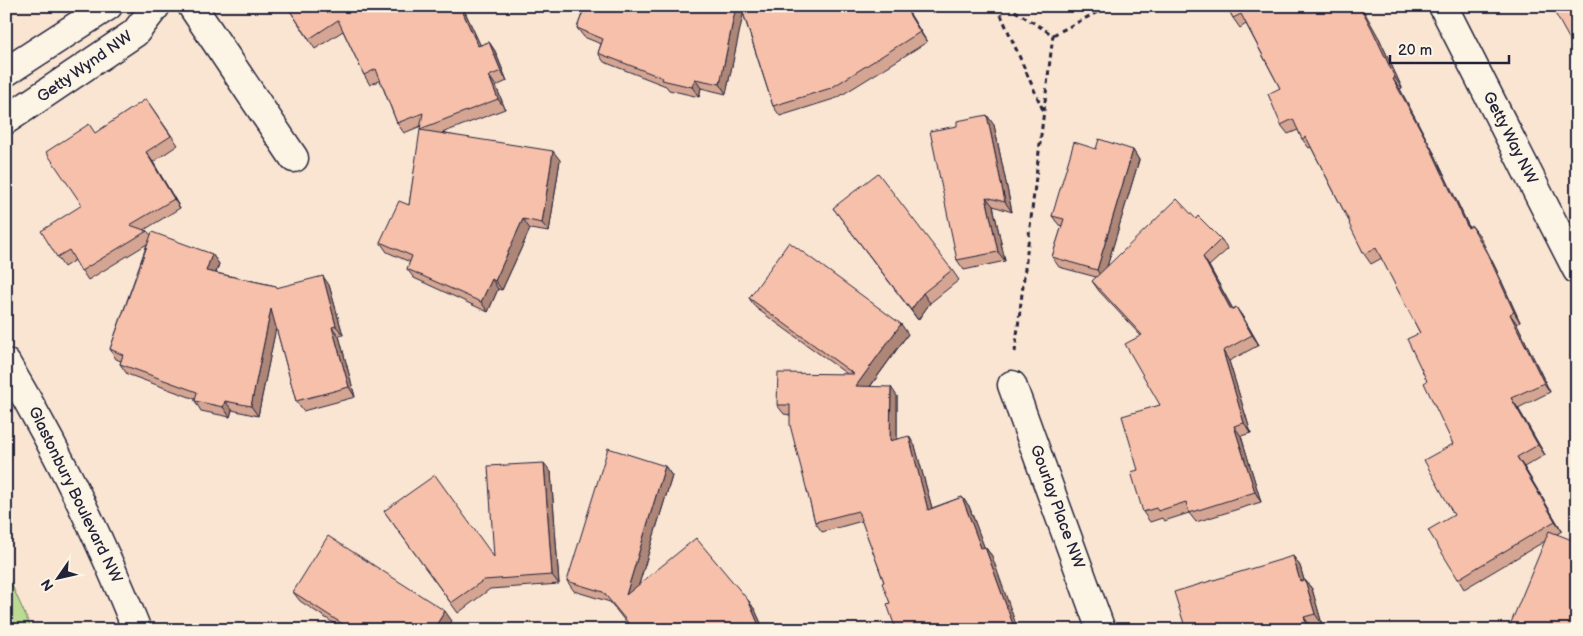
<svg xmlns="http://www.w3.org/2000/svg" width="1583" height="636" viewBox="0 0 1583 636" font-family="'Balsamiq Sans',sans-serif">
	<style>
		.green { fill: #bcda92; stroke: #6f7e66 }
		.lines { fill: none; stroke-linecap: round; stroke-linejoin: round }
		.minor-casing { stroke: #22223b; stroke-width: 31 }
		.path { stroke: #22223b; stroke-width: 3; stroke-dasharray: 5 4; stroke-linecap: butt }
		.minor { stroke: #fcf5e5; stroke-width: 28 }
		.wall { fill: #d4a592; stroke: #22223b }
		.shaded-wall { fill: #ad8677; stroke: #22223b }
		.building { fill: #f7c0aa; stroke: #22223b }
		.labels { text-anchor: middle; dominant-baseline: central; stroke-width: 4; stroke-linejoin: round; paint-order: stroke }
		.street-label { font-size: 16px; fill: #22223b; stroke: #fcf5e5 }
	</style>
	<rect width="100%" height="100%" fill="#fae5d3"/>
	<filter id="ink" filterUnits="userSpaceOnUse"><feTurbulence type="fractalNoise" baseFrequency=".02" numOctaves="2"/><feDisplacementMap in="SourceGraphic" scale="10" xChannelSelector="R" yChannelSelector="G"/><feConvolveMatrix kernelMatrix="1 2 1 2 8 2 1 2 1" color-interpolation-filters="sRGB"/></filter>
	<g filter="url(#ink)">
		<path class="green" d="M 6,572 L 32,630 L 6,630 Z"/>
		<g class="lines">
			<defs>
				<path id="minor" d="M 192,6 L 294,158
					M 1443,6 L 1577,270
					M 6,72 L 108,6
					M 6,120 L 135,33 L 156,6
					M 6,363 C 57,449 100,538 137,630
					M 1012,385 L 1101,630"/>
			</defs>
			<use href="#minor" class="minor-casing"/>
			<path class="path" d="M 997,6 L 1043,110
				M 1007,6 L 1053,35 L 1015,352
				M 1053,35 L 1109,6"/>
			<use href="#minor" class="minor"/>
		</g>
		<path class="wall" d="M 6,6 L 17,6 L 6,13 Z
			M 287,6 L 465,12 L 480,45 L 489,42 L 495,51 L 507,81 L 496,86 L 505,109 L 442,133 L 560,160 L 549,232 L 530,229 L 502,290 L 498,289 L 488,312 L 414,278 L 407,269 L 410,262 L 387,252 L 380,242 L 409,205 L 421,130 L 421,126 L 404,133 L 397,123 L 380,80 L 370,85 L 364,75 L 343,31 L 315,49 Z
			M 585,6 L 905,6 L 927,42 L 837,98 L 780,116 L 773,106 L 743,13 L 726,94 L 701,88 L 699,97 L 669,90 L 666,86 L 604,62 L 598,53 L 601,44 L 584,37 L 577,28 Z
			M 1227,6 L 1379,38 L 1402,88 L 1400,89 L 1435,155 L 1469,227 L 1479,235 L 1496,269 L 1520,322 L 1517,324 L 1550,392 L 1518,408 L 1545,455 L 1524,467 L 1562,531 L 1464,589 L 1458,579 L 1454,515 L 1453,444 L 1427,381 L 1420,333 L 1382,258 L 1371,264 L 1364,254 L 1350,223 L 1311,147 L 1309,148 L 1302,139 L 1298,130 L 1288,134 L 1281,125 L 1280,88 L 1246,24 L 1240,28 L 1233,18 Z
			M 146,99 L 178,145 L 153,162 L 180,208 L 144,230 L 147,231 L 151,235 L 212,254 L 219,264 L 216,273 L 276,286 L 278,288 L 329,285 L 343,335 L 339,336 L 355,397 L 303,411 L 296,401 L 276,327 L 258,416 L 232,410 L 230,417 L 201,411 L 195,401 L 195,399 L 127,374 L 120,364 L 121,361 L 116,359 L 110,349 L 147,244 L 88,280 L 75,260 L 64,267 L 57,257 L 82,205 L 96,133 Z
			M 994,125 L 1012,212 L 993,206 L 1005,261 L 964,270 L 957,260 Z
			M 1096,149 L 1133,150 L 1139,160 L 1107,266 L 1196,219 L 1221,239 L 1228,249 L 1209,266 L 1233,309 L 1243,317 L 1259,345 L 1229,361 L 1251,433 L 1241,436 L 1261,502 L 1196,522 L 1189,513 L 1164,521 L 1162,518 L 1150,522 L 1143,512 L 1138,470 L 1160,405 L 1141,336 L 1099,291 L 1092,281 L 1096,277 L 1059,267 L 1052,257 L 1062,226 L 1059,225 L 1052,216 Z
			M 833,208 L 952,270 L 959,280 L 930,303 L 918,320 Z
			M 749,298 L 908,334 L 870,387 L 897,396 L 897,439 L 915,446 L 932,508 L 962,497 L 969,506 L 984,547 L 985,547 L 992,556 L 890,603 L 884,582 L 862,521 L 822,532 L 815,522 L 790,415 L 784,414 L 777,405 L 847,374 L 756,308 Z
			M 665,466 L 672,476 L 639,584 L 748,600 L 755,610 L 764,630 L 632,630 L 610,602 L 574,591 L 567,581 Z
			M 551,472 L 559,584 L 490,589 L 458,613 L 384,511 L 494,557 Z
			M 1293,556 L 1300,566 L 1304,580 L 1305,580 L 1312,589 L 1322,624 L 1311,627 L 1186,630 Z
			M 293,592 L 452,621 L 446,630 L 344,630 L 300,601 Z"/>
		<path class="shaded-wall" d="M 460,6 L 461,6 L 465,12 L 485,55 L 478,46 Z
			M 736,6 L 745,6 L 726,94 L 720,84 Z
			M 904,6 L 905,6 L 927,42 L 920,32 Z
			M 1360,6 L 1361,6 L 1379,38 L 1402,88 L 1395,78 Z
			M 489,42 L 495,51 L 507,81 L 501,71 Z
			M 489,76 L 496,86 L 505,109 L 498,99 Z
			M 695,79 L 701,88 L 699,97 L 692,87 Z
			M 1393,79 L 1400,89 L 1435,155 L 1474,238 L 1468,228 Z
			M 987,115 L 994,125 L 1012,212 L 1005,202 Z
			M 1133,150 L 1139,160 L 1103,280 L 1097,270 Z
			M 553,151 L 560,160 L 549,232 L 542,223 Z
			M 146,152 L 153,162 L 180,208 L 174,199 Z
			M 986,197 L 993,206 L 1005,261 L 998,252 Z
			M 523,219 L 530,229 L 502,290 L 495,281 Z
			M 1472,226 L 1479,235 L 1496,269 L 1520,322 L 1514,312 Z
			M 212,254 L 219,264 L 213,280 L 206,271 Z
			M 1203,257 L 1209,266 L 1238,319 L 1231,310 Z
			M 323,276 L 329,285 L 343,335 L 336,326 Z
			M 492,279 L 498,289 L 488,312 L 481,302 Z
			M 923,293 L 930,303 L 918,320 L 911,310 Z
			M 1236,307 L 1243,317 L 1259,345 L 1252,335 Z
			M 271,309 L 278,318 L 258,416 L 251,406 Z
			M 1510,314 L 1517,324 L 1550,392 L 1544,383 Z
			M 901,324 L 908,334 L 863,396 L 856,386 Z
			M 332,327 L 339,336 L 355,397 L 349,387 Z
			M 1223,351 L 1229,361 L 1251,433 L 1244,423 Z
			M 891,387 L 897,396 L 897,451 L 890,441 Z
			M 1511,398 L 1518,408 L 1545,455 L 1538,445 Z
			M 225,401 L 232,410 L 230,417 L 223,407 Z
			M 1234,426 L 1241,436 L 1261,502 L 1255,492 Z
			M 909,436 L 915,446 L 935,519 L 928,510 Z
			M 1517,457 L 1524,467 L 1562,531 L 1555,521 Z
			M 544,463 L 551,472 L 559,584 L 552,575 Z
			M 665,466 L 672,476 L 633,604 L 626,595 Z
			M 962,497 L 969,506 L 988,557 L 981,548 Z
			M 985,547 L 992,556 L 1018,630 L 1015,630 Z
			M 1293,556 L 1300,566 L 1307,591 L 1300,581 Z
			M 1305,580 L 1312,589 L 1322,624 L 1315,614 Z
			M 748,600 L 755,610 L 764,630 L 761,630 Z
			M 445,611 L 452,621 L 446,630 L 433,630 Z
			M 1304,617 L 1311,627 L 1312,630 L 1308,630 Z"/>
		<path class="building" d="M 287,6 L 460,6 L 478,46 L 489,42 L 501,71 L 489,76 L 498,99 L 420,129 L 423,113 L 397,123 L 376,69 L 364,75 L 338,20 L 309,39 Z
			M 585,6 L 736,6 L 720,84 L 695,79 L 692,87 L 662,80 L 663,78 L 598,53 L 603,39 L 577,28 Z
			M 741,6 L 904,6 L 920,32 L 831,88 L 773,106 Z
			M 1227,6 L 1360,6 L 1372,29 L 1395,78 L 1393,79 L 1429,145 L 1468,228 L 1472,226 L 1490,259 L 1514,312 L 1510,314 L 1544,383 L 1511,398 L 1538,445 L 1517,457 L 1555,521 L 1458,579 L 1428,530 L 1454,515 L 1424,460 L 1453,444 L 1424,383 L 1427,381 L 1407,339 L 1420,333 L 1376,248 L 1364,254 L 1349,224 L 1350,223 L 1306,137 L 1302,139 L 1293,119 L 1281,125 L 1268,94 L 1280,88 L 1241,14 L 1233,18 Z
			M 1551,6 L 1577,6 L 1577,50 L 1576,48 L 1575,49 Z
			M 146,99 L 171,136 L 146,152 L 174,199 L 130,225 L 147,231 L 81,271 L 69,250 L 57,257 L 41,231 L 82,205 L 46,152 L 89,124 L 95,133 Z
			M 987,115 L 1005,202 L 986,197 L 998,252 L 957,260 L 930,131 L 957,126 L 957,121 Z
			M 420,130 L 553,151 L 542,223 L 523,219 L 495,281 L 492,279 L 481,302 L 407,269 L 412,256 L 380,242 L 399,201 L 409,205 Z
			M 1099,139 L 1133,150 L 1097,270 L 1052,257 L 1064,219 L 1052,216 L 1074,142 L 1096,149 Z
			M 878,173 L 952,270 L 923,293 L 911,310 L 833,208 Z
			M 1177,199 L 1196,219 L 1198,216 L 1221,239 L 1203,257 L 1231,310 L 1236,307 L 1252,335 L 1223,351 L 1244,423 L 1234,426 L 1255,492 L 1189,513 L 1186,502 L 1158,511 L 1156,508 L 1143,512 L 1131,472 L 1138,470 L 1122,416 L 1160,405 L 1125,344 L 1142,335 L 1092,281 Z
			M 152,232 L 212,254 L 206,271 L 276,286 L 276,288 L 323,276 L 336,326 L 332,327 L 349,387 L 296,401 L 271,309 L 251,406 L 225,401 L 223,407 L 195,401 L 197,392 L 120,364 L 123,355 L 110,349 Z
			M 789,242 L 901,324 L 856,386 L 891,387 L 890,441 L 909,436 L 928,510 L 962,497 L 981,548 L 985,547 L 1015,630 L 896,630 L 887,604 L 890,603 L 882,583 L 884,582 L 858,511 L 815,522 L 790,425 L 790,405 L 777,405 L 778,373 L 854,374 L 749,298 Z
			M 608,448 L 665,466 L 626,595 L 696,538 L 748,600 L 761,630 L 634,630 L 603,592 L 567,581 Z
			M 544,463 L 552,575 L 484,580 L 451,603 L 384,511 L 435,475 L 494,557 L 488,466 Z
			M 1549,531 L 1577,542 L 1577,630 L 1508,630 Z
			M 328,536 L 445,611 L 433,630 L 352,630 L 293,592 Z
			M 1293,556 L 1300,581 L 1305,580 L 1315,614 L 1304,617 L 1308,630 L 1186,630 L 1174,592 Z"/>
	</g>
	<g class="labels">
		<g class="street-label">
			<text transform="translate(85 67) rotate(-35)">Getty Wynd NW</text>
			<text transform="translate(1510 138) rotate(63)">Getty Way NW</text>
			<text transform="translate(75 495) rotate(64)">Glastonbury Boulevard NW</text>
			<text transform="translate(1057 507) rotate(70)">Gourlay Place NW</text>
		</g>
	</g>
	<rect width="1583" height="636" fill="none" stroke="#fcf5e5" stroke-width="25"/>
	<rect x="12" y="12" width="1558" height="611" fill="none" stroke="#22223b" stroke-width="2" filter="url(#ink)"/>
	<g transform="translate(58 578) rotate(236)" stroke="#fcf5e5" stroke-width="4" paint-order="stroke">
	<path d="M0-4L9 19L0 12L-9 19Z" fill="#22223b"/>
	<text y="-8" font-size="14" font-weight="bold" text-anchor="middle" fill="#22223b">N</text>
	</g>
	<path d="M1390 55v8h119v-8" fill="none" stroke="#22223b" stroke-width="2.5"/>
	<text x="1398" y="55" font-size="15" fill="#22223b" stroke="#fcf5e5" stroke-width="4" paint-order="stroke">20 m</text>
</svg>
